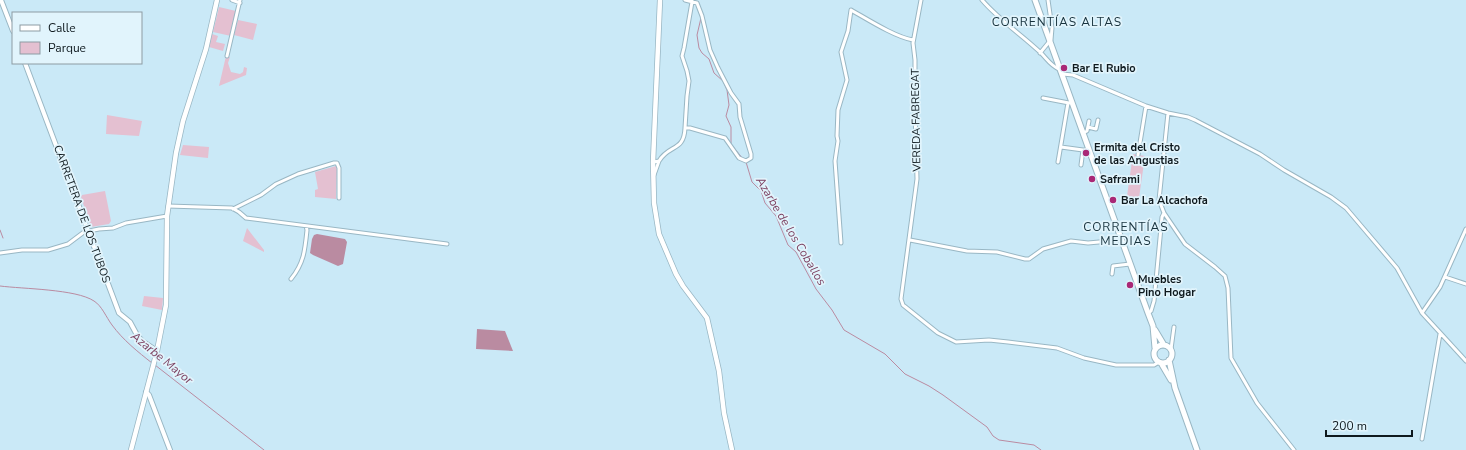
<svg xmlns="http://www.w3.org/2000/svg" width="1466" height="450" viewBox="0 0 1466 450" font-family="'Nunito Sans',sans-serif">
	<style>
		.green { fill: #e4c0d1 }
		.water { fill: #ba8ba1 }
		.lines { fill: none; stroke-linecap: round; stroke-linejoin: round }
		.stream { stroke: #ba8ba1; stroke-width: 1 }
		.minor-casing { stroke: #99b7c4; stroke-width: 5 }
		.tertiary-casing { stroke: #99b7c4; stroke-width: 6 }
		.secondary-casing { stroke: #99b7c4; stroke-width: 6 }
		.primary-casing { stroke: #99b7c4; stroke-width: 7 }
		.minor { stroke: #fff; stroke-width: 3 }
		.tertiary { stroke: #fff; stroke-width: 4 }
		.secondary { stroke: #fff; stroke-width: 4.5 }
		.primary { stroke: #fff; stroke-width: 5 }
		.poi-dot { fill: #a92876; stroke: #e1f4fc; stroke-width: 1.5 }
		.labels { text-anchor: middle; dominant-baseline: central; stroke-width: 3.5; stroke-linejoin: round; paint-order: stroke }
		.poi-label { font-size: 11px; font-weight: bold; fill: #0e191e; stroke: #e1f4fc; text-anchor: start }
		.street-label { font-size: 11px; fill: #0e191e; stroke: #e1f4fc }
		.neighbourhood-label { font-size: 12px; letter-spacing: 1px; fill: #18333e; stroke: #e1f4fc }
		.water-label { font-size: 12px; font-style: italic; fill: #7b3e5e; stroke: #e1f4fc }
	</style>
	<rect width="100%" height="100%" fill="#cae9f7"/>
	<path class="green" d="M 219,7 L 236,11 L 231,36 L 213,32 Z
		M 238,20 L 257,24 L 253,40 L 234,35 Z
		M 212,34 L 218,36 L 216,42 L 225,44 L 223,51 L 209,47 Z
		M 226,56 L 230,57 L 228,63 L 231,72 L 240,74 L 243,72 L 244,67 L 247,68 L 246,75 L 219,86 Z
		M 107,115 L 142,121 L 139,136 L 106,134 Z
		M 183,145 L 209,147 L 208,158 L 180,155 Z
		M 1133,154 L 1145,156 L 1139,198 L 1127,196 Z
		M 336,166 L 337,169 L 336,199 L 315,197 L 315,190 L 318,189 L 315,172 Z
		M 105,191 L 111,221 L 109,224 L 91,227 L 81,197 L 82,195 Z
		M 247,228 L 264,250 L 264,252 L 243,241 Z
		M 144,296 L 163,298 L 162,310 L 142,306 Z"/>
	<path class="water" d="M 317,234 L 345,239 L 347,242 L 343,264 L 338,266 L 313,255 L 310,253 L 312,239 L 314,235 Z
		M 477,329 L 505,331 L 513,351 L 476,349 Z"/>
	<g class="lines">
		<path class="stream" d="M 701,18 L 697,35 L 699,48 L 702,53 L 709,59 L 714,73 L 723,81 L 727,90 L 729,105 L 726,116 L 731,127 L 731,144 L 743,159
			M 746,162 L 752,182 L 761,191 L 765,203 L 776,216 L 788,245 L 796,252 L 816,289 L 832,310 L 844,330 L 885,354 L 905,374 L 929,386 L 943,395 L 987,427 L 993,436 L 999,440 L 1034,445 L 1041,450
			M 0,230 L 3,238
			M 0,286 C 23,289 76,289 94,301 C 102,306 106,317 112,325 C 123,340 138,352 152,363
			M 155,365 L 264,450"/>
		<defs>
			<path id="minor" d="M 232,0 L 240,3
				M 685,0 L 697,3 L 702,16 L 710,50 L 718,68 L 731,93 L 739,104 L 740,117 L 751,154 L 751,158 L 746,161 L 739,158 L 725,138 L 690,128 L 685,128 L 687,96 L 689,81 L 687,71 L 682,56 L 684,48 L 692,2 L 692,0
				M 921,0 L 913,43 L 915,60 L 915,111 L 917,179 L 901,299 L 903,305 L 938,333 L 956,342 L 989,340 L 1008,342 L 1057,348 L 1084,358 L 1116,365 L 1154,365 L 1159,362
				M 982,0 C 999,20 1021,34 1041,53 C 1047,59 1051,66 1059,69
				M 1048,0 L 1052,28 L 1051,40
				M 1040,53 L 1049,42
				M 227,56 L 240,0
				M 1062,74 L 1073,75 L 1146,106 L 1168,113 L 1188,117 L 1195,120 L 1260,154 L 1284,170 L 1331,197 L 1346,208 L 1397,268 L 1422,313 L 1466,361
				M 1043,98 L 1069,103
				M 1168,113 L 1159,200 L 1164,213 L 1185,244 L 1215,267 L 1225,276 L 1228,288 L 1231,358 L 1257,403 L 1294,450
				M 1088,127 L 1096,129 L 1098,120
				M 1083,133 L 1087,131 L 1089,121
				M 1061,147 L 1083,150 L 1089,150
				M 1138,155 L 1146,106
				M 653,162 L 659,161 C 669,144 684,152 685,128
				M 1058,162 L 1068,103
				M 1081,165 L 1083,150
				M 654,175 L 659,161
				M 168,206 L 232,208 L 239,212 L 246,218 L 447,244
				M 233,209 L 261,195 L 276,184 L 298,174 L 334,163 L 337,163 L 339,168 L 339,198
				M 910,240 L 967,251 L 997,252 L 1025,259 L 1029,259 L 1043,249 L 1071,241 L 1088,243 L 1121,240
				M 841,243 L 835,161 L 838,141 L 837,136 L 838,110 L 847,80 L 841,52 L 848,31 L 851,10 C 867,19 895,37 913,40
				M 0,253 L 22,250 L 48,250 L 68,244 L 84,232 L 99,229 L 113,228 L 126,223 L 167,216
				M 1112,274 L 1113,266 L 1130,264
				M 1445,277 L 1466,284
				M 291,279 C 304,263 305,250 307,230 L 306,226
				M 1148,313 L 1151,311 L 1154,301 L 1162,217 L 1164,213
				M 1422,313 L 1440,287 L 1466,229
				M 1171,349 L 1174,327
				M 1422,439 L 1440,334"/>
			<path id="tertiary" d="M 1,0 L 13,31
				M 25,63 L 119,313 L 130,322 L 137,335 L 142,341 L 157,351
				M 146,392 L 149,395 L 170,450"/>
			<path id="secondary" d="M 660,0 L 653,162 L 654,203 L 659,234 L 676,274 L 683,286 L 707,318 L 719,371 L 724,413 L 732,450
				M 131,450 L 157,351 L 166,305 L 167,216 L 176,153 L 183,121 L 206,49 L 217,0"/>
			<path id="primary" d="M 1035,0 L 1148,313 L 1153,326 L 1155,348
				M 1155,330 L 1164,345
				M1154 354a9 9 0 1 1 18 0a9 9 0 1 1-18 0Z
				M 1169,360 L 1175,388 L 1197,450
				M 1161,363 L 1171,380"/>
		</defs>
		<use href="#minor" class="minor-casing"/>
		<use href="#tertiary" class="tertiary-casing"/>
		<use href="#secondary" class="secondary-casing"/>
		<use href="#primary" class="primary-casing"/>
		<use href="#minor" class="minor"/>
		<use href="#tertiary" class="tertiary"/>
		<use href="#secondary" class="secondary"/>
		<use href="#primary" class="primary"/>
	</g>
	<g class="poi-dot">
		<circle cx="1064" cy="68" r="4"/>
		<circle cx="1086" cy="153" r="4"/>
		<circle cx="1092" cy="179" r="4"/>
		<circle cx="1113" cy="200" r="4"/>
		<circle cx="1130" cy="285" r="4"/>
	</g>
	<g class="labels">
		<g class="poi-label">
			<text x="1072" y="68">Bar El Rubio</text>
			<text x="1094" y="147">Ermita del Cristo<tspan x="1094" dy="13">de las Angustias</tspan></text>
			<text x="1100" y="179">Saframi</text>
			<text x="1121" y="200">Bar La Alcachofa</text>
			<text x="1138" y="279">Muebles<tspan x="1138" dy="13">Pino Hogar</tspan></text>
		</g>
		<g class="street-label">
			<text transform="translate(916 120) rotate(-91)">VEREDA FABREGAT</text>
			<text transform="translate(82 214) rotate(70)">CARRETERA DE LOS TUBOS</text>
		</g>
		<g class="neighbourhood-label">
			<text x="1057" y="22">CORRENTÍAS ALTAS</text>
			<text x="1126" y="227">CORRENTÍAS<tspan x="1126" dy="14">MEDIAS</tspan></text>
		</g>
		<g class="water-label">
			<text transform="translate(791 231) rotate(59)">Azarbe de los Coballos</text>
			<text transform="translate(162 358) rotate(39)">Azarbe Mayor</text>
		</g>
	</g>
	<rect x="12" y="12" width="130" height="52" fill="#e1f4fc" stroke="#8d9ca3"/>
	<rect x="20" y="25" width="20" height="6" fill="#ffffff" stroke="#8d9ca3"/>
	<text x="48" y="32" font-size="12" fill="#0e191e">Calle</text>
	<rect x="20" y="42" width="20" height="12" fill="#e4c0d1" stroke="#8d9ca3"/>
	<text x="48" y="52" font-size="12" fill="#0e191e">Parque</text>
	<path d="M1326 430v6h86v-6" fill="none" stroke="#0e191e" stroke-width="2"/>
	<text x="1332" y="430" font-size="12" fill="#0e191e" stroke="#e1f4fc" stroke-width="3" paint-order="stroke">200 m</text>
</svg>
